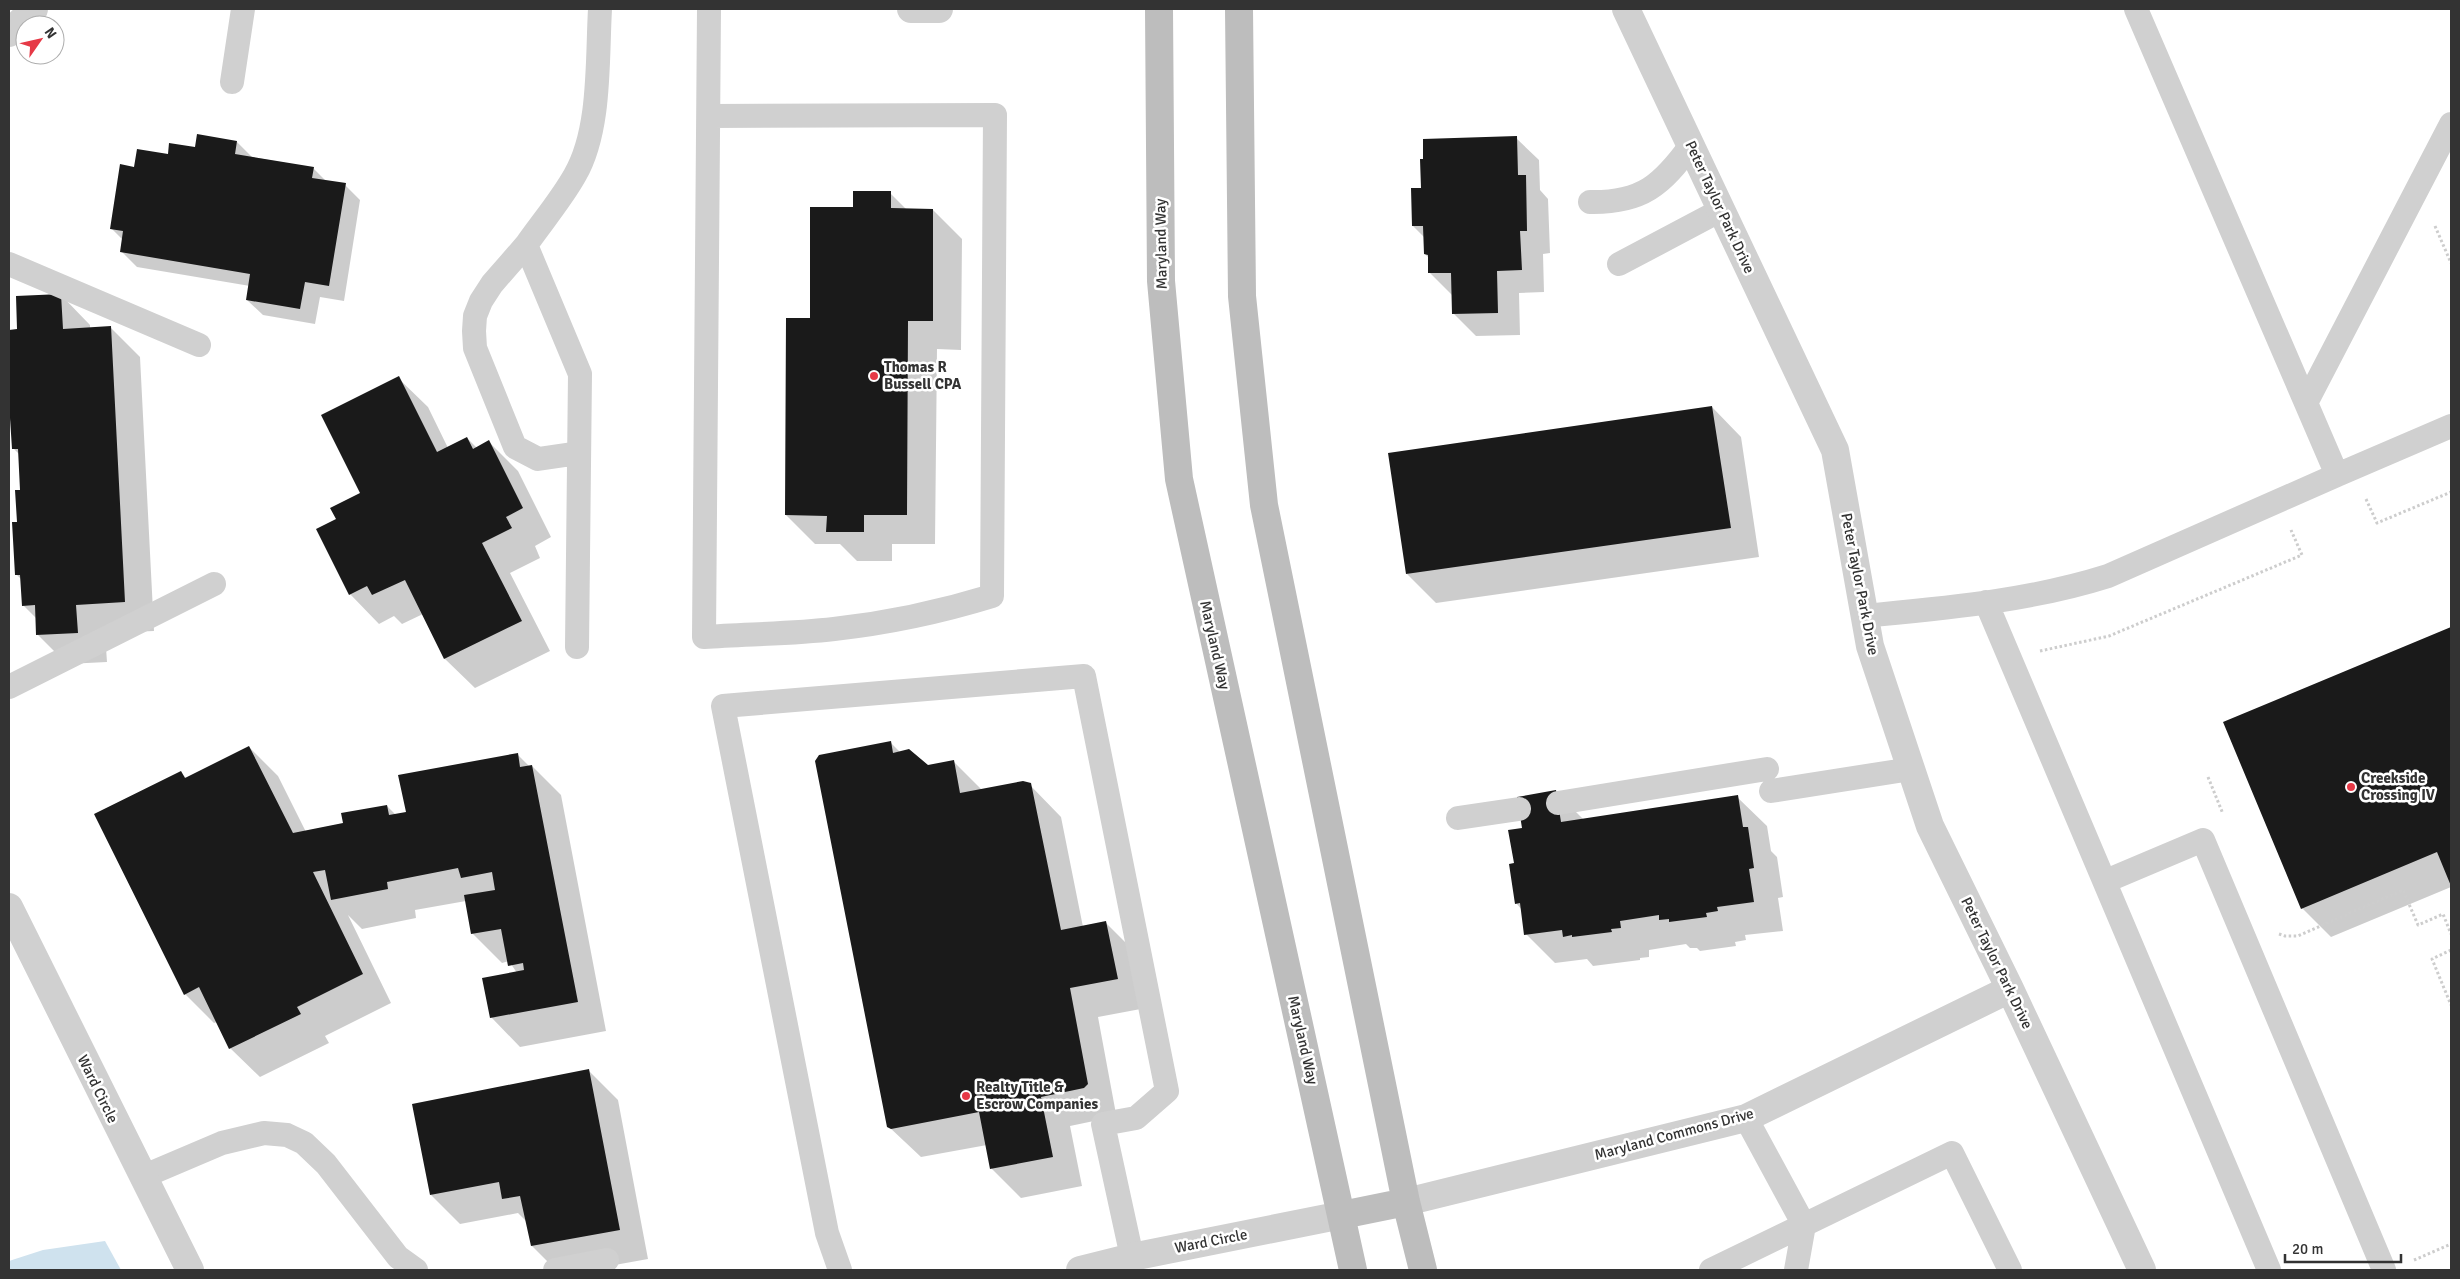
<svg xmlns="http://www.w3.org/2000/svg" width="2460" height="1279" viewBox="0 0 2460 1279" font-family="Signika,sans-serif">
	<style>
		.water { fill: #cfe2ee }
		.shadow { fill: #0003 }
		.building { fill: #1a1a1a }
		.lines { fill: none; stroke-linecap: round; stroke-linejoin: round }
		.path { stroke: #cdcdcd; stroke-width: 3; stroke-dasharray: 2.5 2.5; stroke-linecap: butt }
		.service { stroke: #d0d0d0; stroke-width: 24 }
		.minor { stroke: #d0d0d0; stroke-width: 28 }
		.secondary { stroke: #bdbdbd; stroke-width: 28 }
		.poi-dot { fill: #e63946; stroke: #fff; stroke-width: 2 }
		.labels { text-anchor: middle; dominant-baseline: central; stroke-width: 5; stroke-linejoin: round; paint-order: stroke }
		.street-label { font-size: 15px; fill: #333; stroke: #fff }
		.poi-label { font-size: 15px; font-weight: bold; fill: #333; stroke: #fff; text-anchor: start }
	</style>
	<rect width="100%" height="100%" fill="#fff"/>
	<path class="water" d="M 105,1241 L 121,1270 L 9,1270 L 9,1261 L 43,1250 Z"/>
	<path class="shadow" d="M 1516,138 L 1539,160 L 1540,190 L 1548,199 L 1550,253 L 1543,254 L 1544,292 L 1519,293 L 1520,335 L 1476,336 L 1453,313 L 1453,296 L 1430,273 L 1429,258 L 1425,254 L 1424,237 L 1413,226 L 1422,189 Z
		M 237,142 L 252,157 L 313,168 L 327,182 L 345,185 L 360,200 L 344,301 L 320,297 L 315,324 L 263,315 L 247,300 L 250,286 L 137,267 L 122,252 L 123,240 L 111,228 L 135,168 L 169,156 Z
		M 890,193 L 907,210 L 933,210 L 962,239 L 961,350 L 937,349 L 935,544 L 892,544 L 892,561 L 857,561 L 840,544 L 815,544 L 786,515 L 811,320 L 854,208 Z
		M 61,295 L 90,325 L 90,329 L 111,328 L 140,357 L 154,631 L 105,633 L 107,662 L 67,664 L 38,635 L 37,619 L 23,605 L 22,580 L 16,574 L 21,491 L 19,454 L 14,449 L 12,422 L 9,419 L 9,331 L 19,331 Z
		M 398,378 L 428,407 L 448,448 L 467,438 L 477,448 L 489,442 L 518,471 L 551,537 L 535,546 L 540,558 L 510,573 L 550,651 L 475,688 L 445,659 L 423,614 L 402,624 L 394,616 L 379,624 L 350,594 L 338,519 L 362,494 Z
		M 1712,407 L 1741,437 L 1759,557 L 1436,603 L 1407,574 Z
		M 2451,628 L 2451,887 L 2331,937 L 2302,908 L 2225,723 Z
		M 891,743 L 900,752 L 928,766 L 954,762 L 982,790 L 1028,783 L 1061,817 L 1083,927 L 1106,923 L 1135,952 L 1146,1008 L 1098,1017 L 1116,1114 L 1113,1117 L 1070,1126 L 1082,1186 L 1021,1198 L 992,1169 L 987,1145 L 921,1157 L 888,1126 Z
		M 249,747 L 278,776 L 306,832 L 345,824 L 387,806 L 396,815 L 407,813 L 517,754 L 529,766 L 532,766 L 561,795 L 606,1031 L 520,1047 L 491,1017 L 517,973 L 509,961 L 502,963 L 472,933 L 466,901 L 415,910 L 416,918 L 362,929 L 348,915 L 391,1003 L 325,1036 L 329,1043 L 260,1077 L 230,1048 L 217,1022 L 214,1023 L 185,994 L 180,772 L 186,778 Z
		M 1556,792 L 1584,820 L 1737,797 L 1767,826 L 1771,851 L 1777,857 L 1783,897 L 1778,898 L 1783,931 L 1745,935 L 1746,940 L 1735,942 L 1736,946 L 1700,951 L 1697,948 L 1690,948 L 1686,944 L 1649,950 L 1649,957 L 1640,958 L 1640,960 L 1593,966 L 1587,959 L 1555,963 L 1526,934 L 1522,910 L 1516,903 L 1515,864 L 1523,829 Z
		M 589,1071 L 618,1100 L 648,1259 L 587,1270 L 556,1270 L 532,1246 L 527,1222 L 518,1213 L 460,1224 L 431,1195 Z"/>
	<path class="building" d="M 197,134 L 237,141 L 235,154 L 314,167 L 312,178 L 346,183 L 329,286 L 305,282 L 300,309 L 246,300 L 250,274 L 120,252 L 123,231 L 110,229 L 120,164 L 134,167 L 137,149 L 168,154 L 169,143 L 195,147 Z
		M 1517,136 L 1518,175 L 1526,175 L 1527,231 L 1520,231 L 1522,270 L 1497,271 L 1498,313 L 1452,314 L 1451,273 L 1428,273 L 1428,255 L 1424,254 L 1423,226 L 1412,226 L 1411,188 L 1421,188 L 1420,159 L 1423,159 L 1423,139 Z
		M 853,191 L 891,191 L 891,208 L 933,209 L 933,321 L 908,321 L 907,515 L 864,515 L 864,532 L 826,532 L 827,516 L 785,515 L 786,318 L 810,318 L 810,207 L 853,207 Z
		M 61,294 L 63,329 L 111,326 L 125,602 L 76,605 L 78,633 L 36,635 L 35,605 L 22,606 L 20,575 L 15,575 L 12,522 L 17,522 L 15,490 L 20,490 L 18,449 L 12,449 L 10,418 L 9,418 L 9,330 L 17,329 L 16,296 Z
		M 399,376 L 437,452 L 467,437 L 473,449 L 489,440 L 523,508 L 506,517 L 512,528 L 482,543 L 522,621 L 444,659 L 405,580 L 372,595 L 367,586 L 349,595 L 316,529 L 336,519 L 330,508 L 360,493 L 321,415 Z
		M 1712,406 L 1731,528 L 1406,574 L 1388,453 Z
		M 2451,627 L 2451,886 L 2437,852 L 2301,909 L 2223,722 Z
		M 891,741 L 893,753 L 909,749 L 928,765 L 954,760 L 960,793 L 1023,781 L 1031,783 L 1061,930 L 1106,921 L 1118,979 L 1070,988 L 1088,1084 L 1084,1088 L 1041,1097 L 1053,1157 L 990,1169 L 979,1112 L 891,1129 L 887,1127 L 815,761 L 819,755 Z
		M 249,746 L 293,833 L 343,823 L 341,813 L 387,805 L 389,815 L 406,812 L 398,775 L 518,753 L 520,767 L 532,765 L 578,1002 L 490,1018 L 482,978 L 524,970 L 523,963 L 508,966 L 501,929 L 471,934 L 464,895 L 495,890 L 492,872 L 461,878 L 458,868 L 387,882 L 388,889 L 331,900 L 325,870 L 313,872 L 363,974 L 297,1007 L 301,1014 L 229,1049 L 199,987 L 184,995 L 94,814 L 181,771 L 185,778 Z
		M 1556,790 L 1561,822 L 1738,795 L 1743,827 L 1748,827 L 1754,868 L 1749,869 L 1754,902 L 1717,907 L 1718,911 L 1706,913 L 1707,917 L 1669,922 L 1669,919 L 1659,920 L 1659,915 L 1620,921 L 1621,928 L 1611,929 L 1612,932 L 1572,937 L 1572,935 L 1563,937 L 1562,930 L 1524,935 L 1520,903 L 1515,904 L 1509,864 L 1514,863 L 1508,830 L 1522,828 L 1517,797 Z
		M 589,1069 L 620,1230 L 531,1246 L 520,1196 L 502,1199 L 499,1182 L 430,1195 L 412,1104 Z"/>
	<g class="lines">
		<path class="path" d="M 2435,226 L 2451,263
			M 2366,499 L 2377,523 L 2451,492
			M 2040,651 L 2109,636 L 2302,555 L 2291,530
			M 2208,777 L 2223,814
			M 2279,934 L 2285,936 L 2298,936 L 2403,890 L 2418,925 L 2443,914 L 2451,934
			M 2451,950 L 2432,959 L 2451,1005
			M 2414,1260 L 2451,1244"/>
		<path class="service" d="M 709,9 L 704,637 C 747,634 791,634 834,629 C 888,623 940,612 992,596 L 995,115 L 709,116
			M 2136,9 L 2306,403
			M 232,82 L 243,9
			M 1590,202 C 1642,203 1662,185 1691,145
			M 526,245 L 492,284 L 481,301 L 475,316 L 474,331 L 475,348 L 515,447 L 538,459 L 579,453
			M 9,264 L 199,345
			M 1619,264 L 1721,210
			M 2337,475 L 2451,426
			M 1986,602 L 2269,1270
			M 1864,616 C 1946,608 2029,601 2108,576 L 2337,475 L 2306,403 L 2451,124
			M 577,647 L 580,374 L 526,245 C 542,222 561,200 575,175 C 601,130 597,60 600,9
			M 9,687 L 214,584
			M 1771,791 L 1911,769
			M 1558,803 L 1767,769
			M 1458,818 L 1519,809
			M 2106,881 L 2203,840 L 2384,1270
			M 1746,1118 L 1804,1225 L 1796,1270
			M 142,1177 L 222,1143 L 264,1133 L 287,1135 L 304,1143 L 326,1164 L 398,1257 L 416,1270
			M 555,1270 L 607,1260
			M 840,1270 L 827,1233 L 723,706 L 1084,676 L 1167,1091 L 1136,1118 L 1103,1124 L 1132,1257
			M 1711,1270 L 1952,1153 L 2010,1270"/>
		<path class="minor" d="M 911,9 L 939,9
			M 1626,9 L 1835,450 L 1870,646 L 1930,826 L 2010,989 L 2142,1270
			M 9,33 L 34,9
			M 9,907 L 190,1270
			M 1406,1202 L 1746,1118 L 2010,989
			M 1080,1270 L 1132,1257 L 1342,1215"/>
		<path class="secondary" d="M 1159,9 L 1161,281 L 1179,479 L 1353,1270
			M 1239,9 L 1242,296 L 1264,505 L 1406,1202 L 1423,1270
			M 1342,1215 L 1406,1202"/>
	</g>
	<g class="poi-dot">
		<circle cx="874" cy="376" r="5"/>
		<circle cx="2351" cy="787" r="5"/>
		<circle cx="966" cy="1096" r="5"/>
	</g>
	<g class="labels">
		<g class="street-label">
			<text transform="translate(1720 207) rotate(65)">Peter Taylor Park Drive</text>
			<text transform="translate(1161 244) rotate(-91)">Maryland Way</text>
			<text transform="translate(1860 584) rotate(79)">Peter Taylor Park Drive</text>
			<text transform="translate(1215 645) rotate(77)">Maryland Way</text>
			<text transform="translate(1997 963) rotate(64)">Peter Taylor Park Drive</text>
			<text transform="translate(1303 1040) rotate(77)">Maryland Way</text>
			<text transform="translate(98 1089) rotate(64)">Ward Circle</text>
			<text transform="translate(1674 1134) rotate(-15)">Maryland Commons Drive</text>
			<text transform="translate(1211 1241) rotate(-11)">Ward Circle</text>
		</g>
		<g class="poi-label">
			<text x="884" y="367">Thomas R<tspan x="884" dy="17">Bussell CPA</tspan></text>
			<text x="2361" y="778">Creekside<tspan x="2361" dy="17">Crossing IV</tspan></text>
			<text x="976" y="1087">Realty Title &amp;<tspan x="976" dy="17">Escrow Companies</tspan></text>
		</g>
	</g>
	<rect width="2460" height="1279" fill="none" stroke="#333333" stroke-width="20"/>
	<g transform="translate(40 40) rotate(56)"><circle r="24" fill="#ffffff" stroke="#adadad"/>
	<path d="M0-4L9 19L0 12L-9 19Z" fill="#e63946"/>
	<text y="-8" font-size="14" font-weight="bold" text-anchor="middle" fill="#333333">N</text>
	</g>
	<path d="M2285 1254v8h116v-8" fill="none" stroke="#333333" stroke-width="2.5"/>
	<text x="2292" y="1254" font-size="15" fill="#333333" stroke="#ffffff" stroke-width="4" paint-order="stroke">20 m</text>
</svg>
